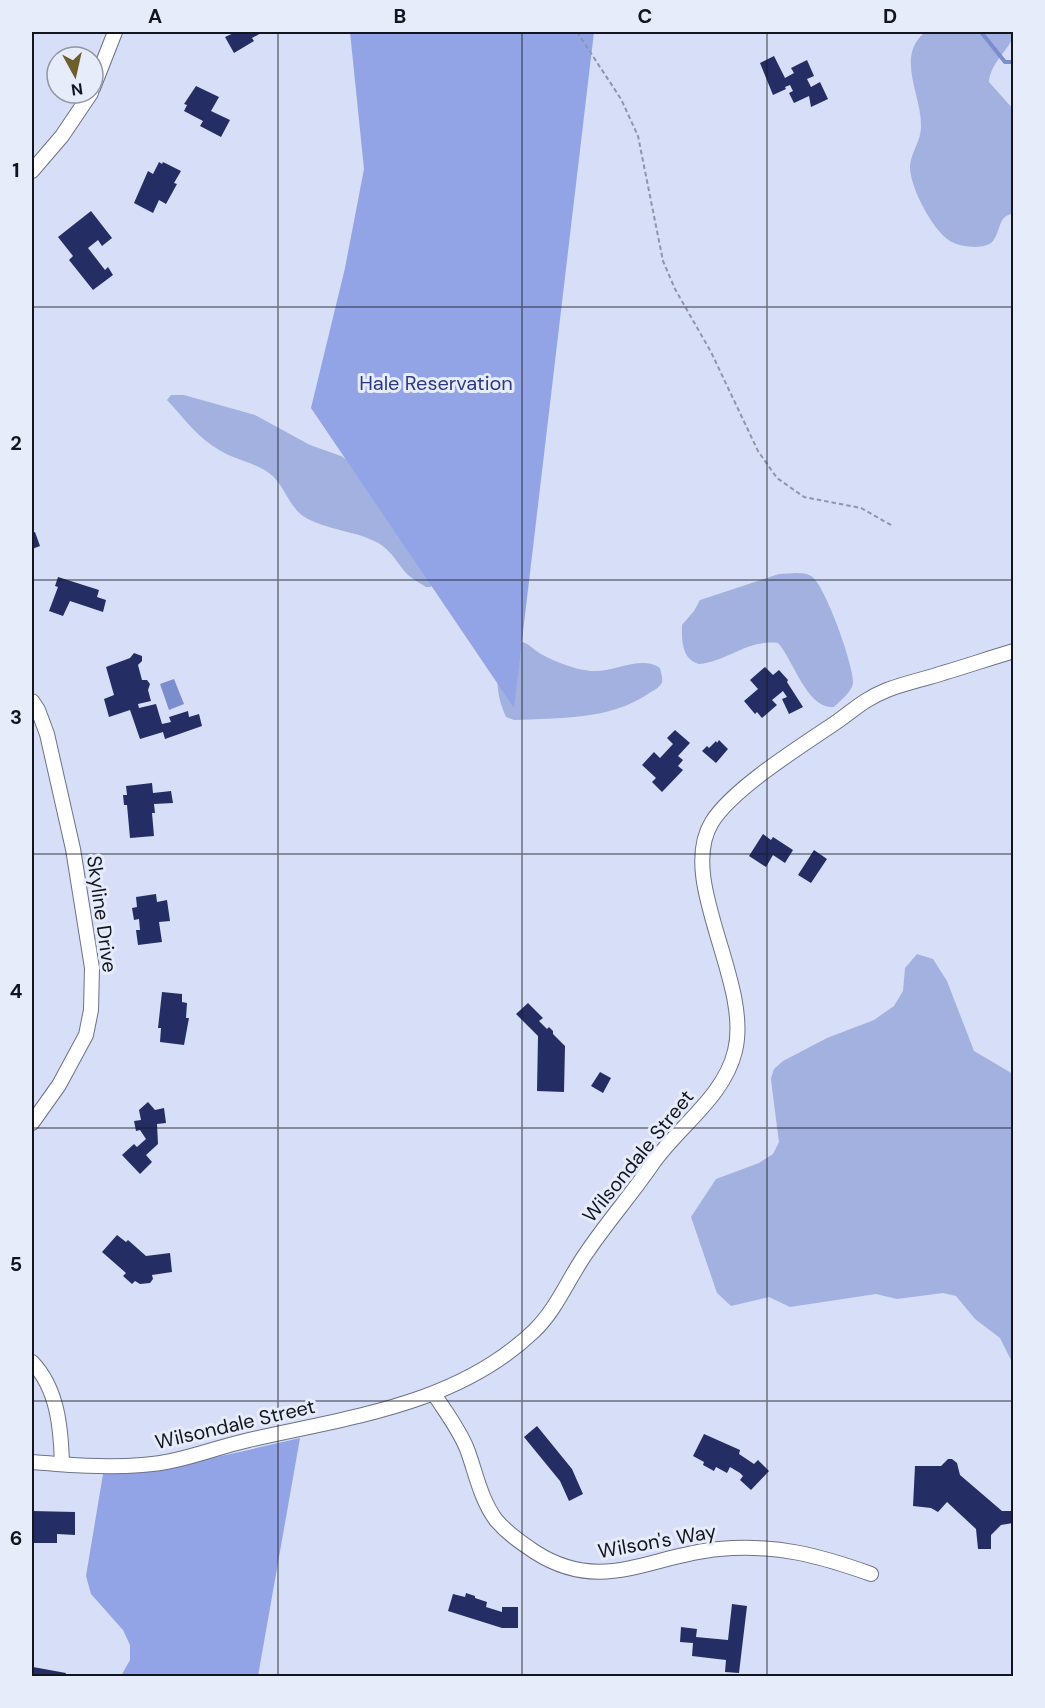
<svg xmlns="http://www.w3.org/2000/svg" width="1045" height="1708" viewBox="0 0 1045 1708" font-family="'DM Sans',sans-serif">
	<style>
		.green { fill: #a3b1e0 }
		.forest { fill: #92a4e5 }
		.water { fill: #7c8dcd }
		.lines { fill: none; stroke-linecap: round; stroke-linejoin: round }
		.stream { stroke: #7c8dcd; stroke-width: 4 }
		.building { fill: #242e65 }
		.street-casing { stroke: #6c7288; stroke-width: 16 }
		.path { stroke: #9095a8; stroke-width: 2; stroke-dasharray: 4.5 3; stroke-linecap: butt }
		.street { stroke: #fff; stroke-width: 14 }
		.grid { fill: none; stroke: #12151d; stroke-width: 1.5; stroke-opacity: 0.55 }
		.labels { text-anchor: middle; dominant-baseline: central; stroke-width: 6; stroke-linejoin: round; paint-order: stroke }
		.park-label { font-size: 20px; fill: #2d3985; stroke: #e7ecfb }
		.street-label { font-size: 20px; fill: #12151d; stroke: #e7ecfb }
		.neatline { fill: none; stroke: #12151d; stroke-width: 2 }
		.grid-label { font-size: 20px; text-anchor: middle; font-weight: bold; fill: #12151d }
	</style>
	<rect width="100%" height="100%" fill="#d7def7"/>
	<path class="green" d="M 925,32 L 1013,32 C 1014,47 990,61 989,82 L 1013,109 L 1013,214 C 998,215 1001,231 993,241 C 986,250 963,247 954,243 C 935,236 909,186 910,166 C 911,152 921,141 921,127 C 922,95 895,57 925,32 Z
		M 171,395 L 184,395 L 255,415 L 310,445 L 341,456 L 383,483 L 434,577 L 431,587 L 426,587 C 420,583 412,579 407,574 C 398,564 392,552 380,544 C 356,530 327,531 303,516 C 288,505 284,484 269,473 C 254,462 235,460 219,450 C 198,438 183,417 167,400 Z
		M 779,574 C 789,574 802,571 811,576 C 824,582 854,666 853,682 C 853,691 840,701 834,707 C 807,710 793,659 778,643 C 748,639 728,661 699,664 C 681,659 682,640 682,625 L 694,611 L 700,600 Z
		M 523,642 C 529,644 533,649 538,652 C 551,661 581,672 596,671 C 616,671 643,655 660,668 C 661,673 663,678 662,682 C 660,688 652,691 648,694 C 609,720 559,718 514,720 L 506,717 C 500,704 496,688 498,674 C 499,664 510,653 515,644 Z
		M 917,954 L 933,959 L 947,981 L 974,1051 L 1013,1074 L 1013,1364 L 1000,1338 L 975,1319 L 956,1296 L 943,1293 L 897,1299 L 876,1294 L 790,1307 L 769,1297 L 731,1306 L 717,1293 L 691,1217 L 716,1179 L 759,1163 L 773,1154 L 779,1142 L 772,1088 L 771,1078 L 774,1069 L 783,1061 L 827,1038 L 874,1020 L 894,1006 L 903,991 L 905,968 Z"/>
	<path class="forest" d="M 350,32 L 594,32 L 514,708 L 311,408 L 345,268 L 364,169 Z
		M 300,1438 L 258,1676 L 121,1676 L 130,1660 L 130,1645 L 123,1630 L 91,1594 L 86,1576 L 103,1474 C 170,1469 235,1453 300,1438 Z"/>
	<path class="water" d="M 174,679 L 184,704 L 169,710 L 160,684 Z"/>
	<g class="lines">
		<path class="stream" d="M 981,32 L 1005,62 L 1014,62"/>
	</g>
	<path class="building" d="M 236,32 L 263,32 L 252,38 L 254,41 L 234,53 L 225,37 Z
		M 774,56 L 785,78 L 794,73 L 791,68 L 807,60 L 814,76 L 807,79 L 811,87 L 820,82 L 828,99 L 811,107 L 809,96 L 794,103 L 789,93 L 793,91 L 790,85 L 785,87 L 786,89 L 773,95 L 760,63 Z
		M 196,86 L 219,97 L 211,111 L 230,120 L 221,137 L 200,126 L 203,121 L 184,111 L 187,105 L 184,104 Z
		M 159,162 L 162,164 L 163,162 L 181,171 L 174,183 L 177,184 L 166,204 L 159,200 L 153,213 L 134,203 L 148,171 L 153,174 Z
		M 91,211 L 112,238 L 102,246 L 98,240 L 88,248 L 105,270 L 108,267 L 113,275 L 93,290 L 69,260 L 73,256 L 58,237 Z
		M 35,532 L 40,546 L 32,549 L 32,533 Z
		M 58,577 L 99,590 L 97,597 L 106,600 L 103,612 L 70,601 L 63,616 L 49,611 L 58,587 L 55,586 Z
		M 134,653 L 142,656 L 142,661 L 138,665 L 142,680 L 147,680 L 150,684 L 148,690 L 151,701 L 138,704 L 139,708 L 156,704 L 162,724 L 171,722 L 169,717 L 188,711 L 189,717 L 199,714 L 202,726 L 165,739 L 163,732 L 140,739 L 130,710 L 109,717 L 104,699 L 114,695 L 106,667 L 130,658 Z
		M 765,667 L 773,675 L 779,670 L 788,680 L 787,682 L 803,707 L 789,714 L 782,699 L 787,697 L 783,691 L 772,700 L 777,705 L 762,718 L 757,712 L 755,714 L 744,701 L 758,689 L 750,680 Z
		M 675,730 L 690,743 L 678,756 L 683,760 L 678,766 L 683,770 L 662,792 L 652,782 L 656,778 L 642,765 L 654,752 L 660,758 L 673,744 L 667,738 Z
		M 719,740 L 728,749 L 716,763 L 702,751 L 707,746 L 709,748 L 716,741 L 717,743 Z
		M 152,783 L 153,793 L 171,791 L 173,803 L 154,804 L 155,813 L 152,813 L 154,836 L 130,838 L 127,805 L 124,805 L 123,795 L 127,795 L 126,786 Z
		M 763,834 L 771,840 L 773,837 L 793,850 L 785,863 L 773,855 L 766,867 L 749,856 Z
		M 814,850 L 827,859 L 811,883 L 798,875 Z
		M 156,894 L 157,902 L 167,900 L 170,921 L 159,922 L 162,942 L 138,945 L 136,930 L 140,930 L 139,919 L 134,920 L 132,908 L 137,907 L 136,897 Z
		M 162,992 L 182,994 L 182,1002 L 187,1003 L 186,1018 L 189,1018 L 184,1045 L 160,1042 L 161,1028 L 158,1028 Z
		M 528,1003 L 543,1018 L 539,1021 L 547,1029 L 549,1027 L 553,1031 L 553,1034 L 565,1046 L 564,1092 L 537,1091 L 538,1036 L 516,1014 Z
		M 600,1072 L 611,1078 L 603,1093 L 591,1086 Z
		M 148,1102 L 155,1110 L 164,1108 L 166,1123 L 157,1124 L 158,1144 L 146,1155 L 152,1162 L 140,1174 L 122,1155 L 134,1144 L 137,1147 L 146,1139 L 140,1130 L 136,1131 L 134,1121 L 141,1120 L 139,1110 Z
		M 117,1235 L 126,1242 L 128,1240 L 146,1256 L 170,1253 L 172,1272 L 152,1275 L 153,1279 L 150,1283 L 140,1284 L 135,1281 L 132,1284 L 123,1276 L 126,1273 L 102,1252 Z
		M 537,1426 L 572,1469 L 583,1494 L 569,1501 L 560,1481 L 524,1437 Z
		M 704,1434 L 740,1450 L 739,1454 L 754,1464 L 758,1460 L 769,1471 L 751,1490 L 740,1480 L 743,1476 L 740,1473 L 730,1467 L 727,1473 L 716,1467 L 714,1471 L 703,1465 L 704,1462 L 693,1456 Z
		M 948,1459 L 952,1459 L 957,1463 L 960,1475 L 1002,1511 L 1012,1511 L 1013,1523 L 1001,1525 L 991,1535 L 991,1549 L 978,1549 L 976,1529 L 947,1502 L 938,1512 L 931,1508 L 913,1506 L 915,1466 L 941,1466 Z
		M 32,1511 L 75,1512 L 75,1535 L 57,1534 L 57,1543 L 32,1543 Z
		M 466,1593 L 475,1596 L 475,1598 L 487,1602 L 486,1607 L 502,1612 L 502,1607 L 518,1607 L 518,1628 L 502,1628 L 448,1611 L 453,1594 L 465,1597 Z
		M 732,1604 L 747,1606 L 739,1673 L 725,1672 L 726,1660 L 692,1656 L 693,1643 L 680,1642 L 681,1627 L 697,1629 L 696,1637 L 728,1640 Z
		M 33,1667 L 66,1673 L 65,1676 L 32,1676 Z"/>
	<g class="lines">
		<defs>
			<path id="street" d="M 93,88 L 115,32
				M 32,171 L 62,136 L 91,93
				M 32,701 L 38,710 L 47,734 L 73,849 L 92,968 L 91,1010 L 86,1035 L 59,1085 L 32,1123
				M 32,1362 C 58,1389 61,1429 62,1464
				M 434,1394 C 445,1411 459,1429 467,1449 C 476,1473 480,1498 496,1520 C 507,1533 520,1542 535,1552 C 602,1595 650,1555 719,1549 C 776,1544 818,1555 871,1574
				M 32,1462 C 68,1465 105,1468 142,1465 C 179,1463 213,1448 249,1440 C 349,1417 457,1405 534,1331 C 557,1309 569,1277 587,1252 C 608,1221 632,1194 653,1163 C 679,1126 724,1097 735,1051 C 752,982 676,880 712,822 C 733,788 803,745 838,721 C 856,708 865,699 887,690 C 905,683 925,679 943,673 C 967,666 990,658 1014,651"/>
		</defs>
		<use href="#street" class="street-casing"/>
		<path class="path" d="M 577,32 L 621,99 L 638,136 L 663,261 L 675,289 L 711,352 L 758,451 L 777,478 L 804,497 L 861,508 L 891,525"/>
		<use href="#street" class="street"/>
	</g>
	<path class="grid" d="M 278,32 L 278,1676M 522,32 L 522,1676M 767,32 L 767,1676M 32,307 L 1014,307M 32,580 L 1014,580M 32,854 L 1014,854M 32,1128 L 1014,1128M 32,1401 L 1014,1401"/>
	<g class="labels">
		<g class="park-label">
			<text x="436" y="383">Hale Reservation</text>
		</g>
		<g class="street-label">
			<text transform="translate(102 914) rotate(82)">Skyline Drive</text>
			<text transform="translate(638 1156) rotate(-51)">Wilsondale Street</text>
			<text transform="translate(235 1424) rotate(-13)">Wilsondale Street</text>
			<text transform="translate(657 1541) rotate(-10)">Wilson's Way</text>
		</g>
	</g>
	<rect width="1045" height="1708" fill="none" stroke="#e7ecfb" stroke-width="66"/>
	<g transform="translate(75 75) rotate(172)"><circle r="28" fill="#e7ecfb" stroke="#9296a2" stroke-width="1.5"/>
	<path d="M0-4.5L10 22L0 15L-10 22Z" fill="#6e5e2b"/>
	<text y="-9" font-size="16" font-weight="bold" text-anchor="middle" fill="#12151d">N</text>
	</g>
	<rect x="33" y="33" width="979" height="1642" class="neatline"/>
	<g class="grid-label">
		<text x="155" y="23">A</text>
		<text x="400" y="23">B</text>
		<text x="645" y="23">C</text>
		<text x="890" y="23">D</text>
		<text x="16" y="177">1</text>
		<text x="16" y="450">2</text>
		<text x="16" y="724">3</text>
		<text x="16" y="998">4</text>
		<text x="16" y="1271">5</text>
		<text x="16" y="1545">6</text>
	</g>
</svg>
